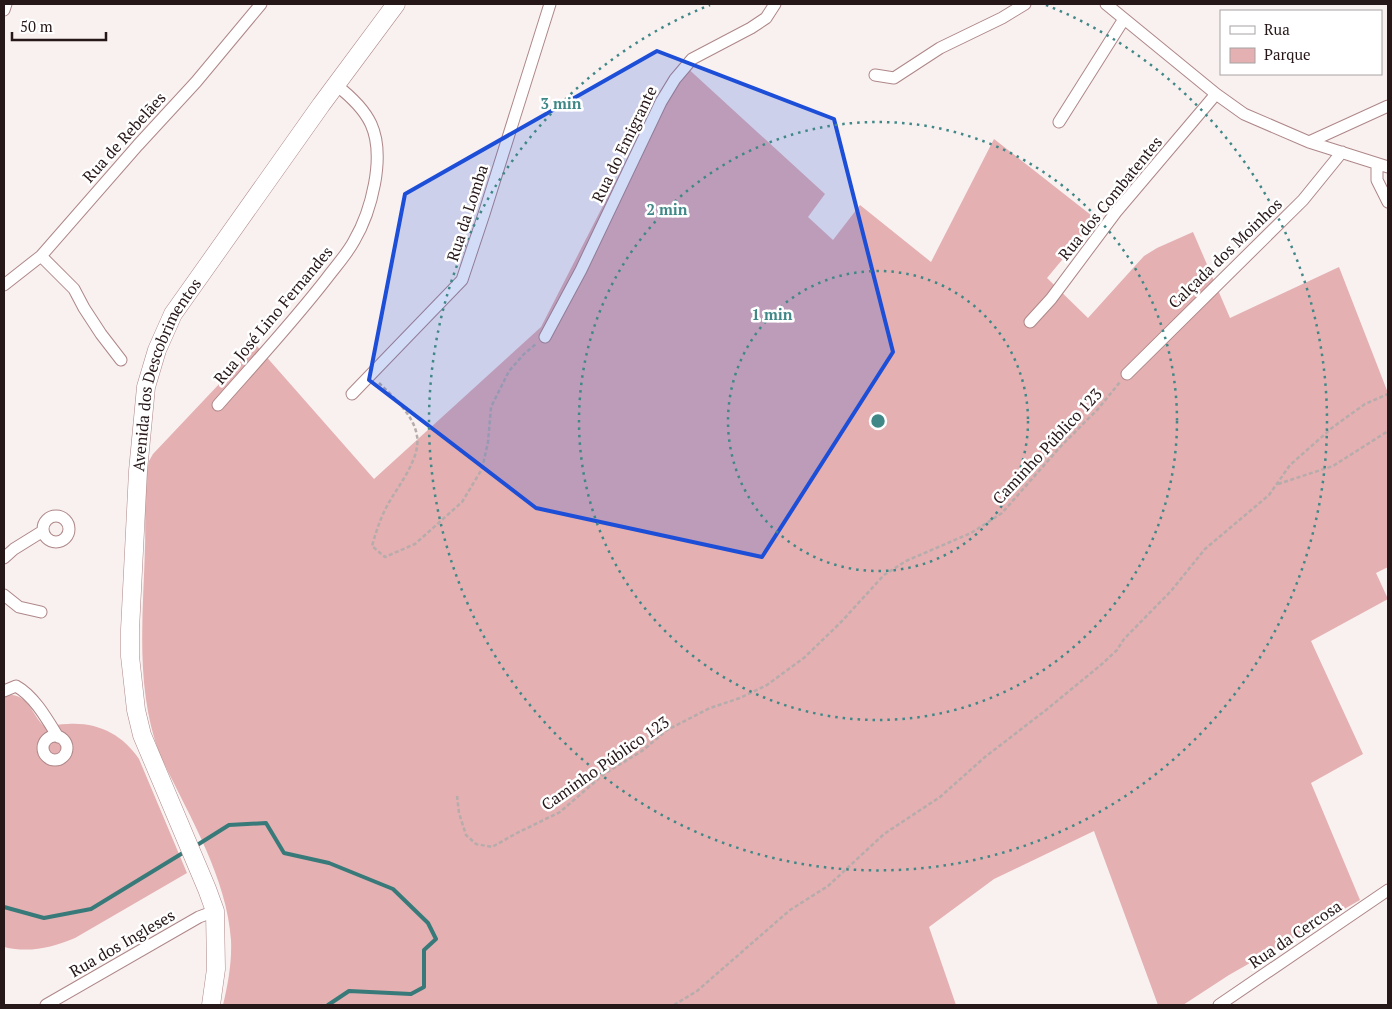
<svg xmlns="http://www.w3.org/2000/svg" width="1392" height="1009" viewBox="0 0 1392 1009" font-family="'PT Serif',serif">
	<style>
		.green { fill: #e4b0b1 }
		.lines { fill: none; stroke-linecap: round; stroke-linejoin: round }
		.stream { stroke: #387a7a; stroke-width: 4 }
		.minor-casing { stroke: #af8788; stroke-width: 13 }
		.primary-casing { stroke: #af8788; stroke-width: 19 }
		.path { stroke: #b6acac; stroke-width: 2.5; stroke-dasharray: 4 2.5; stroke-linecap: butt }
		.minor { stroke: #fff; stroke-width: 11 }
		.primary { stroke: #fff; stroke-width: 18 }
		.marked { fill: #1d4ed8; fill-opacity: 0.2; stroke: #1d4ed8; stroke-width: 4; stroke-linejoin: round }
		.ring { fill: none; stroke: #408887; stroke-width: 2.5; stroke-dasharray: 2.5 5 }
		.labels { text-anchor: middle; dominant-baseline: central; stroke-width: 5; stroke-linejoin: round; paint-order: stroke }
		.street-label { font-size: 16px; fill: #261718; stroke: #fff }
		.centre { fill: #408887; stroke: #fff; stroke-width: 2.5 }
		.ring-label { font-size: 15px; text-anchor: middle; font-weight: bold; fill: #408887; stroke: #fff; stroke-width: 5; stroke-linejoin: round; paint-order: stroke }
	</style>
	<rect width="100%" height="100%" fill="#f9f0f0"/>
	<path class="green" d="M 683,64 L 825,194 L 808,217 L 833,240 L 860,205 L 931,262 L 994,139 L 1096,219 L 1047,278 L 1088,318 L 1144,256 L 1157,248 L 1193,232 L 1230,318 L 1339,267 L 1388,393 L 1388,567 L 1376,573 L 1388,599 L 1311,641 L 1363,754 L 1311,783 L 1360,900 L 1229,975 L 1183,1005 L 1158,1005 L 1094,831 L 994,879 L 929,927 L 956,1005 L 223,1005 C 228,984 232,962 231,940 C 227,877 187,812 160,755 C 135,689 143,618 145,548 C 146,521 143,488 149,461 L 153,454 L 256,345 L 374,479 L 541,327 L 656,102 Z
		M 12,695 C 30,697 32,715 44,726 C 52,726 60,724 68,724 C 98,722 123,735 139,759 L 187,873 L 75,938 C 51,948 29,953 4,947 L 4,696 Z"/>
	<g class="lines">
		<path class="stream" d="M 194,847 L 229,825 L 266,823 L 284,853 L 329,863 L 393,889 L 428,923 L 436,939 L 424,950 L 424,987 L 411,994 L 349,991 L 328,1005
			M 4,907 L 44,918 L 91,909 L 186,851"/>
		<defs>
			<path id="minor" d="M 1106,4 L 1216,94 L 1244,114 L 1309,142 L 1388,167
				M 4,10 L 6,4
				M 875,75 L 894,78 L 940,48 L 1002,18 L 1025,4
				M 1059,122 L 1124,19
				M 1309,142 L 1388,106
				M 1377,164 L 1377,180 L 1388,202
				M 41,256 L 74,289 L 84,308 L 101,334 L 121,360
				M 4,285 L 41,256 L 138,145 L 196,82 L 261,4
				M 1030,322 L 1051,299 L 1116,212 L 1216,94
				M 545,337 L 581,270 L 661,102 L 675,79 L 692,59 L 751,28 L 766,18 L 775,4
				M 1127,374 L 1303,200 L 1342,152
				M 352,394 L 462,280 L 484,214 L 550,4
				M 218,405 C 255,363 293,322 327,278 C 336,266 347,254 354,241 C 371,212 386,157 371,124 C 364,109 349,95 336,85
				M43 529a13 13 0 1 1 26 0a13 13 0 1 1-26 0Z
				M 4,558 L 14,549 L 43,531
				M 4,595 L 19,607 L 41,612
				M 4,691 L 16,686 C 34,696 47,719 58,737
				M43 748a12 12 0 1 1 24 0a12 12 0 1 1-24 0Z
				M 46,1005 L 199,917 L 215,911
				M 1219,1005 L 1388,890"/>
			<g id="primary">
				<path id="s1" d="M 211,1005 L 216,969 L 215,911 L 207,889 L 142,735 L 136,710 L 130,656 L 130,630 L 138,471 L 146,387 L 157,350 L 173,314 L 321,105 L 396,4"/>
			</g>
		</defs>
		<use href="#minor" class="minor-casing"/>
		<use href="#primary" class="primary-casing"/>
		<path class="path" d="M 379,383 C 393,397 414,415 417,436 C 421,459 397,487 387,506 C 380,519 376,532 372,546 L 385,557 L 415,544 L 462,502 L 482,469 L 488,442 L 491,407 L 509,371 L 524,354 L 536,344
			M 1278,484 L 1333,466 L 1388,431
			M 457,796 L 459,813 L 466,835 L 476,844 L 492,847 L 517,833 L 560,812 L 604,774 L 642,751 L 667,730 L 710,708 L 740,698 L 767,685 L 805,657 L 842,621 L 884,575 L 906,561 L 971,533 L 1002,513 L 1061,446 L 1098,409 L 1120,382
			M 674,1005 L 697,991 L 790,910 L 828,886 L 884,834 L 940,797 L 985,757 L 1046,710 L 1102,664 L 1117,650 L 1124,639 L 1171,591 L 1205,549 L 1269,495 L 1290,465 L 1333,427 L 1365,404 L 1388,394"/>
		<use href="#minor" class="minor"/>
		<use href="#primary" class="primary"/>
	</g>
	<path class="marked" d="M 657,51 L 834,119 L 893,352 L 762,557 L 536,508 L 369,380 L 405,194 Z"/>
	<g class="ring">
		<circle cx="878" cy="421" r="150"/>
		<circle cx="878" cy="421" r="299"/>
		<path d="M1046 5A449 449 0 1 1 710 5"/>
	</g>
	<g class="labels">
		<g class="street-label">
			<text transform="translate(124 137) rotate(-48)">Rua de Rebelães</text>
			<text transform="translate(624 144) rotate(-64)">Rua do Emigrante</text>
			<text transform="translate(1110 198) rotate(-51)">Rua dos Combatentes</text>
			<text transform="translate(467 213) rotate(-72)">Rua da Lomba</text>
			<text transform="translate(1225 253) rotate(-44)">Calçada dos Moinhos</text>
			<text transform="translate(273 315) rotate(-50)">Rua José Lino Fernandes</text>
			<text stroke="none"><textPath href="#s1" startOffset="652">Avenida dos Descobrimentos</textPath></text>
			<text transform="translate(1047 446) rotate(-47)">Caminho Público 123</text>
			<text transform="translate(605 763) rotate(-35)">Caminho Público 123</text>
			<text transform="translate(1295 934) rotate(-34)">Rua da Cercosa</text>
			<text transform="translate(122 943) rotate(-30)">Rua dos Ingleses</text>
		</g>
	</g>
	<circle cx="878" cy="421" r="8" class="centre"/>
	<g class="ring-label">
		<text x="561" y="109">3 min</text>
		<text x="667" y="215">2 min</text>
		<text x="772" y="320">1 min</text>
	</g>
	<rect width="1392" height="1009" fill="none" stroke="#261718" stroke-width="10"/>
	<rect x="1220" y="10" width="162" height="65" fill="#ffffff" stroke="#a8a2a3"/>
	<rect x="1230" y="26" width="25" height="8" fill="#ffffff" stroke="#a8a2a3"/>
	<text x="1264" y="35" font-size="15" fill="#261718">Rua</text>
	<rect x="1230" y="48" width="25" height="15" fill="#e4b0b1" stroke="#a8a2a3"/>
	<text x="1264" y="60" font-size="15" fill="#261718">Parque</text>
	<path d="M12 32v8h94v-8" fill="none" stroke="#261718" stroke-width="2.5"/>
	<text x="20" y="32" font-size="15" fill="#261718" stroke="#ffffff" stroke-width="4" paint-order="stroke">50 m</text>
</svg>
